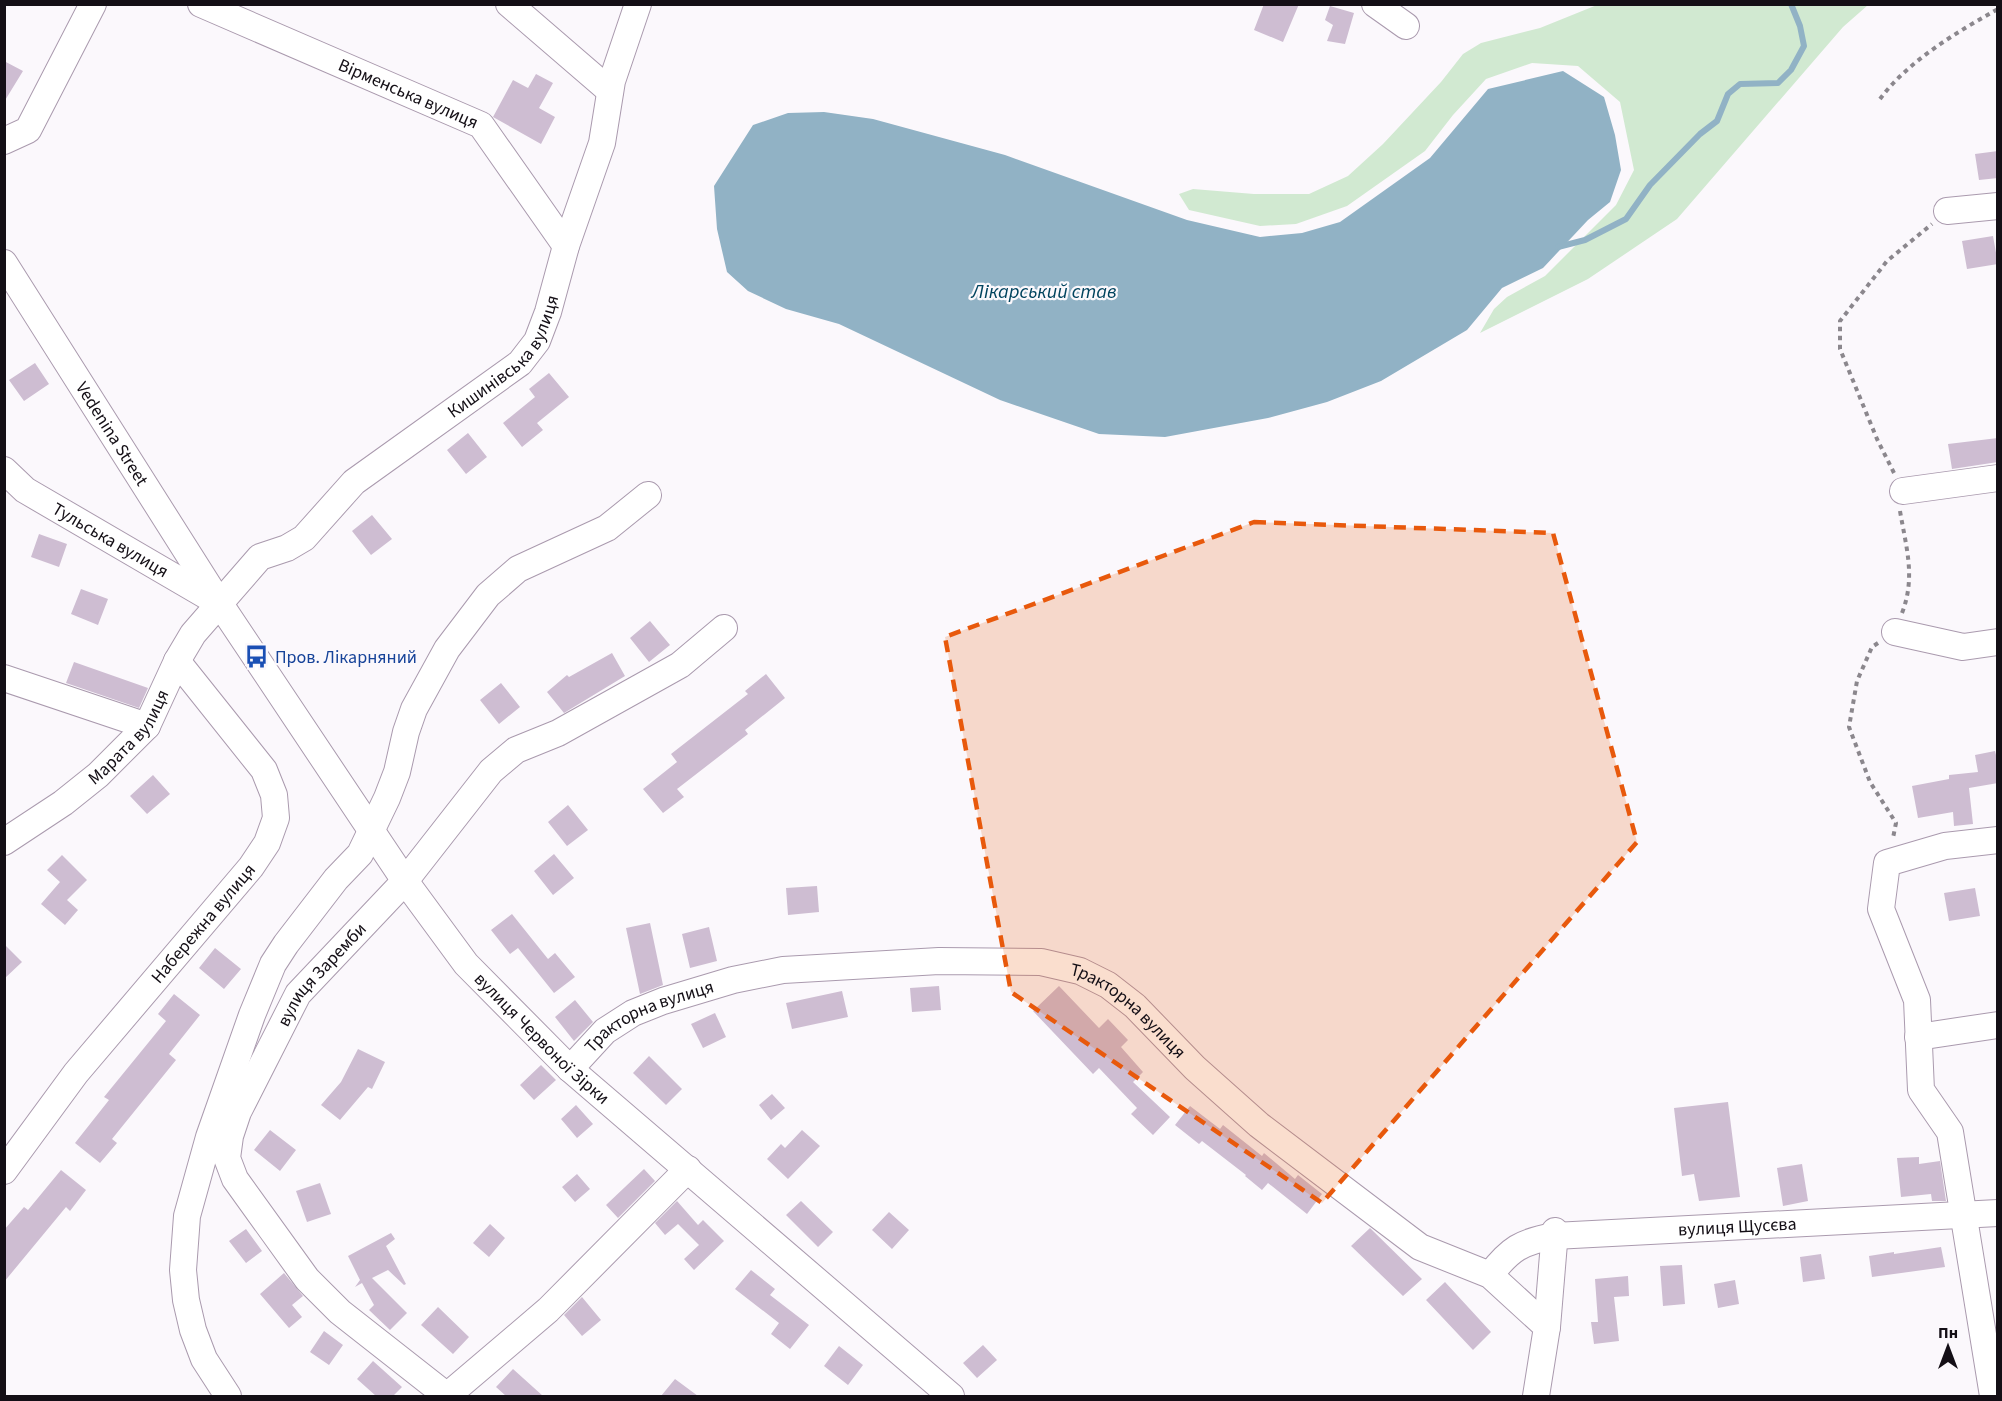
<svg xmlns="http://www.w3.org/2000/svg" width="2002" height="1401" viewBox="0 0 2002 1401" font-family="'Source Sans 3',sans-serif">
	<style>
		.green { fill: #d1e9d1 }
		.water { fill: #91b2c5 }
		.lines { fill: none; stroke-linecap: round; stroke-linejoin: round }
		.stream { stroke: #91b2c5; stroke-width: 6 }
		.building { fill: #cebdd2 }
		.minor-casing { stroke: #aa9aae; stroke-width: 28 }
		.path { stroke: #8b878d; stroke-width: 4; stroke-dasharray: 4.5 4.5; stroke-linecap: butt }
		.minor { stroke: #fff; stroke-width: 26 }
		.marked { fill: #e8590c; fill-opacity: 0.2; stroke: #e8590c; stroke-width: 4.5; stroke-dasharray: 12 8; stroke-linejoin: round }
		.labels { text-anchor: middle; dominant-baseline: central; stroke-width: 4.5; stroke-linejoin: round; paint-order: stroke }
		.street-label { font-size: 18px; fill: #140f16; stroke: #fbf8fc }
		.transit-label { font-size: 18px; fill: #164399; stroke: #fbf8fc; text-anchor: start }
		.water-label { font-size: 20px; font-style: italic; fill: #00435e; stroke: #fbf8fc }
	</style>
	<rect width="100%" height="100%" fill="#fbf8fc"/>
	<path class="green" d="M 1597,5 L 1868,5 L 1843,27 L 1677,219 L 1588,279 L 1480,333 L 1494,309 L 1507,297 L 1545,276 L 1616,205 L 1634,170 L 1620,102 L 1578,66 L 1532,63 L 1486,79 L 1453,115 L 1425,151 L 1347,206 L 1296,224 L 1260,226 L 1189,210 L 1179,194 L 1193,189 L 1254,194 L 1309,194 L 1348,176 L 1383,144 L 1441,82 L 1463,54 L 1481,43 L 1540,28 Z"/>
	<path class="water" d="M 1563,71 L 1604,97 L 1615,135 L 1621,170 L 1610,202 L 1588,220 L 1543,268 L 1502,288 L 1467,330 L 1381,381 L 1327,402 L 1268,418 L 1165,437 L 1099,434 L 1000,400 L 839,324 L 786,309 L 748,291 L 727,272 L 717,229 L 714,186 L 753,125 L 788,113 L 824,112 L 873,119 L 1005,155 L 1187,220 L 1260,237 L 1302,233 L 1340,222 L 1430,158 L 1488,89 Z"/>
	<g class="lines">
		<path class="stream" d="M 1558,247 L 1585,240 L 1626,219 L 1650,185 L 1700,134 L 1717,121 L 1728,94 L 1740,84 L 1778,83 L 1791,70 L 1804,46 L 1800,26 L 1791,4"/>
	</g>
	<path class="building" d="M 1264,4 L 1299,4 L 1283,42 L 1254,30 Z
		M 1330,6 L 1354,13 L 1345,44 L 1327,41 L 1333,25 L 1325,20 Z
		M 4,61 L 23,71 L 4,102 Z
		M 536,74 L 553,83 L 539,108 L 555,117 L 541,144 L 493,117 L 513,80 L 528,88 Z
		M 1998,151 L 1998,178 L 1979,180 L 1975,154 Z
		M 1993,236 L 1998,264 L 1967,269 L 1962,241 Z
		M 35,363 L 49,384 L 24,401 L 9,380 Z
		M 549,373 L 569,397 L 537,423 L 543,430 L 522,447 L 503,423 L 535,397 L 529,389 Z
		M 468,433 L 487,457 L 466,474 L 447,450 Z
		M 1998,438 L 1998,462 L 1952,469 L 1948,444 Z
		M 372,515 L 392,539 L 371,555 L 352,531 Z
		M 39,534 L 67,544 L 59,567 L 31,557 Z
		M 81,589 L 108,599 L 98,625 L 71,614 Z
		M 650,621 L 670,645 L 649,662 L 630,638 Z
		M 612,653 L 625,676 L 564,713 L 547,692 L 567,675 L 569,677 Z
		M 74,662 L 148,688 L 139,708 L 66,683 Z
		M 766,674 L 785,698 L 745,730 L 748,734 L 677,789 L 684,797 L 663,813 L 643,789 L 677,762 L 671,754 L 748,694 L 745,691 Z
		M 501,683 L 520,707 L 499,724 L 480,700 Z
		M 1995,751 L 1998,763 L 1998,783 L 1969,788 L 1973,824 L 1954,826 L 1953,812 L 1918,818 L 1912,786 L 1949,779 L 1949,775 L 1978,772 L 1975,755 Z
		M 153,775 L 170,794 L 147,814 L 130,796 Z
		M 568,805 L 588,830 L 567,846 L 548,822 Z
		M 554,854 L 574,878 L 553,895 L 534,871 Z
		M 62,855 L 87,880 L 67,900 L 78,910 L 65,925 L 41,904 L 60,882 L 47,870 Z
		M 817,886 L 819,912 L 788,915 L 786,888 Z
		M 1975,888 L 1980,916 L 1949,921 L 1944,893 Z
		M 512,914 L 548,959 L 555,953 L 575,977 L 554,993 L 518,948 L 510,954 L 491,930 Z
		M 650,923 L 663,985 L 640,994 L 626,928 Z
		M 709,927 L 717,961 L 690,968 L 682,934 Z
		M 4,944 L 22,962 L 4,979 Z
		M 215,948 L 241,969 L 224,989 L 199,968 Z
		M 939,986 L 941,1010 L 912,1012 L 910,988 Z
		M 1059,986 L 1099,1028 L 1108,1019 L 1128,1040 L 1121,1047 L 1143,1072 L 1133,1082 L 1170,1117 L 1153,1135 L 1131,1114 L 1137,1108 L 1099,1068 L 1093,1074 L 1033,1011 Z
		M 842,991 L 848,1017 L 792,1029 L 786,1003 Z
		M 174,994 L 200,1015 L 169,1054 L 176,1060 L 112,1139 L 117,1143 L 100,1163 L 75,1143 L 109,1100 L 104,1097 L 166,1021 L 158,1014 Z
		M 575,1000 L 593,1022 L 574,1041 L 555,1017 Z
		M 715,1013 L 726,1037 L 703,1048 L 691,1024 Z
		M 358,1049 L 385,1062 L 372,1089 L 368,1087 L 340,1120 L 321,1105 L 341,1082 Z
		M 649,1056 L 682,1089 L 666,1105 L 633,1073 Z
		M 541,1065 L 556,1080 L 534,1100 L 520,1085 Z
		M 772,1094 L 785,1108 L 771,1120 L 759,1105 Z
		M 1728,1102 L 1740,1197 L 1699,1201 L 1694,1174 L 1682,1176 L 1674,1108 Z
		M 576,1105 L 593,1124 L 577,1138 L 561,1119 Z
		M 1190,1106 L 1220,1129 L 1223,1125 L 1262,1156 L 1264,1153 L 1295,1179 L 1298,1175 L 1322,1194 L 1307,1214 L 1268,1183 L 1262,1190 L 1245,1176 L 1246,1175 L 1202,1141 L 1199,1144 L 1175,1125 Z
		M 270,1130 L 296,1150 L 280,1171 L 254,1150 Z
		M 802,1130 L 820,1146 L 788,1179 L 767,1159 L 781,1144 L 785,1148 Z
		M 1919,1157 L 1919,1164 L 1940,1161 L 1946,1201 L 1932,1201 L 1931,1194 L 1901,1197 L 1897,1158 Z
		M 1802,1164 L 1808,1201 L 1783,1206 L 1777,1168 Z
		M 644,1169 L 655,1181 L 618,1218 L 606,1205 Z
		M 61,1170 L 86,1190 L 70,1211 L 66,1207 L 4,1282 L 4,1230 L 24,1207 L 28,1210 Z
		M 577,1174 L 590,1189 L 575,1202 L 562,1187 Z
		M 320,1183 L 331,1214 L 307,1222 L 296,1191 Z
		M 677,1201 L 698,1225 L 703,1220 L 724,1241 L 694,1270 L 684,1259 L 699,1245 L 678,1224 L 665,1235 L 655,1223 Z
		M 801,1201 L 833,1232 L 818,1247 L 786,1215 Z
		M 889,1212 L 909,1230 L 892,1249 L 872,1230 Z
		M 490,1224 L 505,1238 L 489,1257 L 473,1243 Z
		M 1370,1228 L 1422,1279 L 1403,1296 L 1351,1246 Z
		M 246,1229 L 262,1251 L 246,1263 L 229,1241 Z
		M 391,1233 L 395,1239 L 386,1246 L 406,1284 L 404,1285 L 388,1270 L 372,1278 L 407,1313 L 390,1330 L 369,1310 L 374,1305 L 362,1283 L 355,1287 L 360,1280 L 348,1256 Z
		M 1941,1247 L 1945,1267 L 1872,1277 L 1869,1256 L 1894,1252 L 1894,1254 Z
		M 1821,1254 L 1825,1279 L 1803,1282 L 1800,1257 Z
		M 1682,1265 L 1685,1304 L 1663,1306 L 1660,1266 Z
		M 751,1270 L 775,1289 L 770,1295 L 809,1325 L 790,1349 L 771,1334 L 779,1323 L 735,1289 Z
		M 284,1273 L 303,1296 L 292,1305 L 302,1317 L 289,1328 L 260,1294 Z
		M 1628,1276 L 1629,1296 L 1614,1297 L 1619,1341 L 1594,1344 L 1591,1322 L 1598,1322 L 1595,1279 Z
		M 1735,1280 L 1739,1304 L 1718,1308 L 1714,1284 Z
		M 1445,1282 L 1491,1332 L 1473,1350 L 1426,1300 Z
		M 582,1297 L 601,1320 L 582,1336 L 564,1315 Z
		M 438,1307 L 469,1337 L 453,1354 L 421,1325 Z
		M 324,1331 L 343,1345 L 329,1365 L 310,1352 Z
		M 983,1345 L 997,1360 L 977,1378 L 963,1363 Z
		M 839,1346 L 863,1365 L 848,1385 L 824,1366 Z
		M 373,1361 L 402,1387 L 393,1396 L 376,1396 L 357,1379 Z
		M 513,1369 L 543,1396 L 506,1396 L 496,1387 Z
		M 675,1379 L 698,1396 L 661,1396 Z"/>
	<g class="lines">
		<defs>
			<g id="minor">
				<path id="s1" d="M 201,4 L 481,125 L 566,246"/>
				<path d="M 509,4 L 610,91"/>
				<path d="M 1375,4 L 1406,26"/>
				<path d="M 4,141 L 28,130 L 93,4"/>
				<path d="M 1947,211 L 1998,206"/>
				<path id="s2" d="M 4,263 L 220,604 L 405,881 L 466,964 L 570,1069 L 951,1396"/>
				<path id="s3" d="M 4,470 L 25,490 L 217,602"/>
				<path d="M 1903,491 L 1998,478"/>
				<path d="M 1895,632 L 1963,647 L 1998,642"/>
				<path d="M 4,678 L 147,726"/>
				<path id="s4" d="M 4,842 L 63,803 L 98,775 L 147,726 L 177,661 L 193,634 L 260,557 L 287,548 L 304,538 L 354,482 L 520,363 L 537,341 L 548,312 L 566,246 L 602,143 L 612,81 L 638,4"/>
				<path d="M 1918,1037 L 1998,1025"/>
				<path id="s5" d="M 570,1069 L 605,1031 L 633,1013 L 663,1001 L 733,980 L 783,970 L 939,961 L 1041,962 L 1080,971 L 1108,985 L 1135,1006 L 1195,1068 L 1259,1125 L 1420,1247 L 1490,1275 L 1547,1327 L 1536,1396"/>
				<path id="s6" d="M 4,1171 L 76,1073 L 251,867 L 267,843 L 276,818 L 274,795 L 264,770 L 177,661"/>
				<path id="s7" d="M 1490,1275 C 1510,1249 1521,1242 1554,1236 L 1998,1213"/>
				<path d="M 1547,1327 L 1555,1231"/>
				<path d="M 228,1396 L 204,1359 L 193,1330 L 186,1300 L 183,1270 L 187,1216 L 209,1137 L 252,1015 L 273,964 L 286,944 L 336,879 L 360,854 L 387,798 L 397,772 L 406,732 L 414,709 L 447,649 L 488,595 L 518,569 L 607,528 L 648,495"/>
				<path id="s8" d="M 447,1396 L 340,1312 L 307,1279 L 235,1179 L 227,1158 L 230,1136 L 238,1112 L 298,994 L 405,881 L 491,771 L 516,750 L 558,733 L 680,665 L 724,628"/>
				<path d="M 447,1396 L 548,1310 L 688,1169"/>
				<path d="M 1993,1396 L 1950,1132 L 1921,1090 L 1917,1000 L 1881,909 L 1887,863 L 1945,846 L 1998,840"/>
			</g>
		</defs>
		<use href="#minor" class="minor-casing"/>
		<path class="path" d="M 1880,99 C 1908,61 1957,32 1998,9
			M 1894,473 L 1877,439 L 1840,349 L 1840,321 L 1887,261 L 1932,224
			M 1900,511 C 1906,547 1916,577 1902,613
			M 1878,643 L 1872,647 L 1857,681 L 1849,727 L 1870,782 L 1896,823 L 1893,838"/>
		<use href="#minor" class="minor"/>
	</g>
	<path class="marked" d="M 1254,522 L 1553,533 L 1637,842 L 1322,1203 L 1011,992 L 945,637 Z"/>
	<defs>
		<symbol id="bus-bare" viewBox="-9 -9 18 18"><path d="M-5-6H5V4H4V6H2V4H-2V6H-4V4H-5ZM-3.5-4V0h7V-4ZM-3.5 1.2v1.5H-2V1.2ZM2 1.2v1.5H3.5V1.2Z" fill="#1a4fb4" stroke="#fbf8fc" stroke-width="2.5" paint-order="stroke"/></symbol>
	</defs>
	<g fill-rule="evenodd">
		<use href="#bus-bare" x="240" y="640" width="33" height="33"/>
	</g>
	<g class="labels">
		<g class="street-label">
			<text stroke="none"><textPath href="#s1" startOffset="226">Вірменська вулиця</textPath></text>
			<text stroke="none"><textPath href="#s4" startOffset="712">Кишинівська вулиця</textPath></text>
			<text stroke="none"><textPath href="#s2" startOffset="202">Vedenina Street</textPath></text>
			<text stroke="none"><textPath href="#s3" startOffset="128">Тульська вулиця</textPath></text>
			<text stroke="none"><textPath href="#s4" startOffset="165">Марата вулиця</textPath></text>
			<text stroke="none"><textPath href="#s6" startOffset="318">Набережна вулиця</textPath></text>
			<text stroke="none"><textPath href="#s8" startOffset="538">вулиця Заремби</textPath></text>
			<text stroke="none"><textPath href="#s5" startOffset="602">Тракторна вулиця</textPath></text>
			<text stroke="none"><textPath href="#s5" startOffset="98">Тракторна вулиця</textPath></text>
			<text stroke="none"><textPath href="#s2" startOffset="946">вулиця Червоної Зірки</textPath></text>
			<text stroke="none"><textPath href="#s7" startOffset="261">вулиця Щусєва</textPath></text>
		</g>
		<g class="transit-label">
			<text x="275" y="657">Пров. Лікарняний</text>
		</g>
		<g class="water-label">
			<text x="1044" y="292">Лікарський став</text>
		</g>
	</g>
	<rect width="2002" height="1401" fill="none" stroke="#140f16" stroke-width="12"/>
	<g transform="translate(1948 1347)" stroke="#fbf8fc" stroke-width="4.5" paint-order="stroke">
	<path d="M0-4.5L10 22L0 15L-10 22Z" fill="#140f16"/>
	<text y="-9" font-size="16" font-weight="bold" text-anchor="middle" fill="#140f16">Пн</text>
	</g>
</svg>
